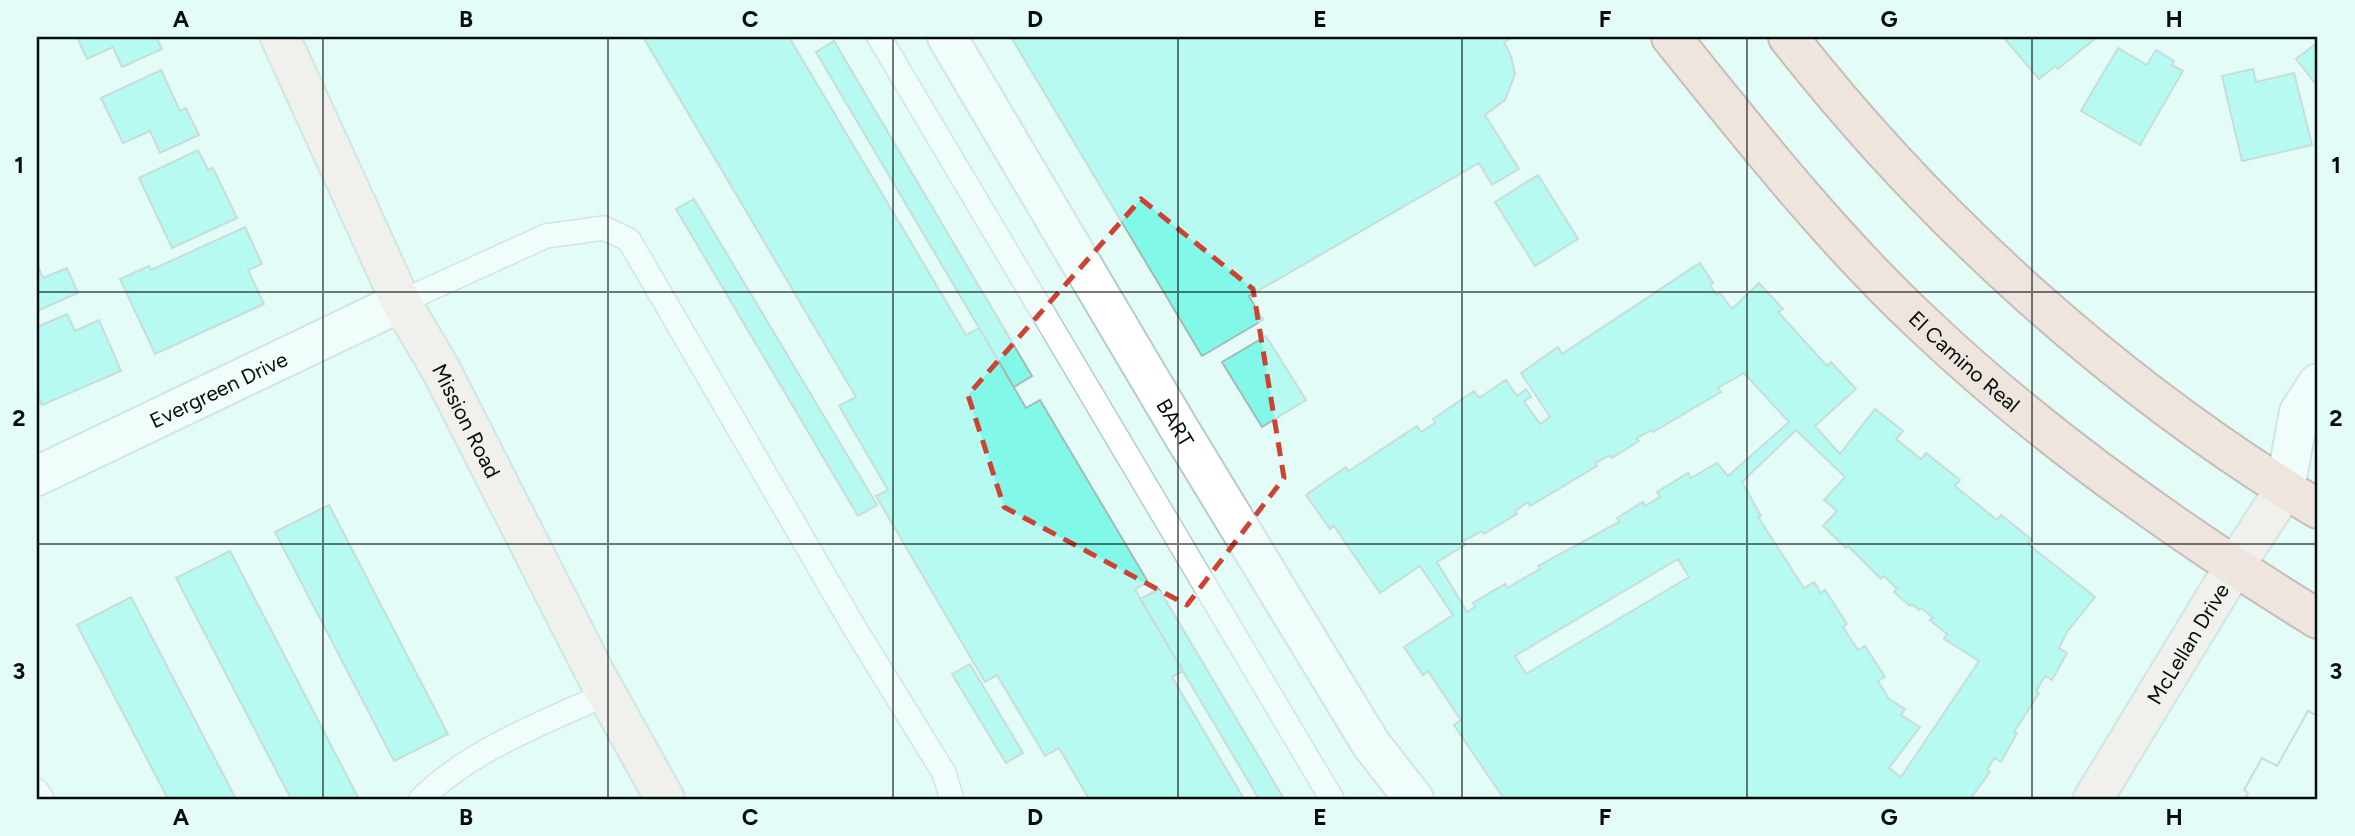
<svg xmlns="http://www.w3.org/2000/svg" width="2355" height="836" viewBox="0 0 2355 836" font-family="Figtree,sans-serif">
	<style>
		.building { fill: #81f8e8; stroke: #a3bab6; stroke-width: 2; fill-rule: evenodd }
		.lines { fill: none; stroke-linecap: round; stroke-linejoin: round }
		.service-casing { stroke: #b5cdc9; stroke-width: 26 }
		.minor-casing { stroke: #b5cdc9; stroke-width: 42 }
		.tertiary-casing { stroke: #b5cdc9; stroke-width: 42 }
		.secondary-casing { stroke: #b5cdc9; stroke-width: 42 }
		.primary-casing { stroke: #a67067; stroke-width: 42 }
		.service { stroke: #fff; stroke-width: 23 }
		.minor { stroke: #fff; stroke-width: 38 }
		.tertiary { stroke: #fff; stroke-width: 38 }
		.secondary { stroke: #fee4e0; stroke-width: 38 }
		.primary { stroke: #fdcac1; stroke-width: 38 }
		.marked { fill: none; stroke: #cf4233; stroke-width: 5; stroke-dasharray: 14 9; stroke-linejoin: round }
		.grid { fill: none; stroke: #060d0c; stroke-width: 2; stroke-opacity: 0.55 }
		.labels { text-anchor: middle; dominant-baseline: central; stroke-width: 5; stroke-linejoin: round; paint-order: stroke }
		.street-label { font-size: 21px; fill: #060d0c; stroke: #e4fcf8 }
		.neatline { fill: none; stroke: #060d0c; stroke-width: 2.5 }
		.grid-label { font-size: 23px; text-anchor: middle; font-weight: bold; fill: #060d0c }
	</style>
	<rect width="100%" height="100%" fill="#e4fcf8"/>
	<path class="building" d="M 77,37 L 156,37 L 162,49 L 122,67 L 113,47 L 87,59 Z
		M 643,37 L 789,37 L 966,335 L 979,328 L 1026,408 L 1040,400 L 1148,582 L 1135,589 L 1183,671 L 1172,677 L 1244,799 L 1089,799 L 1059,748 L 1045,756 L 997,675 L 985,682 L 876,496 L 888,490 L 839,406 L 856,397 Z
		M 1011,37 L 1513,37 L 1504,42 L 1511,56 L 1515,74 L 1505,100 L 1485,115 L 1519,169 L 1492,185 L 1479,163 L 1249,296 L 1263,320 L 1202,356 Z
		M 2003,37 L 2097,37 L 2058,69 L 2055,66 L 2039,79 Z
		M 834,41 L 1032,376 L 1014,387 L 816,52 Z
		M 2318,42 L 2318,87 L 2296,59 Z
		M 2118,48 L 2147,65 L 2156,50 L 2174,61 L 2172,65 L 2183,71 L 2140,145 L 2081,111 Z
		M 2253,69 L 2256,82 L 2294,73 L 2312,145 L 2242,161 L 2222,76 Z
		M 161,70 L 180,111 L 186,108 L 199,135 L 160,153 L 150,131 L 123,143 L 101,98 Z
		M 198,150 L 208,170 L 213,168 L 237,218 L 172,248 L 139,178 Z
		M 1538,175 L 1578,239 L 1535,266 L 1495,202 Z
		M 694,199 L 877,505 L 858,516 L 676,209 Z
		M 245,227 L 262,264 L 248,270 L 264,304 L 155,354 L 120,279 L 149,266 L 151,270 Z
		M 37,263 L 43,278 L 67,268 L 78,293 L 37,311 Z
		M 1700,263 L 1713,283 L 1710,285 L 1716,295 L 1720,293 L 1732,309 L 1759,283 L 1783,309 L 1778,312 L 1827,366 L 1831,362 L 1856,389 L 1815,426 L 1840,454 L 1875,409 L 1903,431 L 1896,439 L 1921,459 L 1926,453 L 1960,480 L 1955,486 L 1997,520 L 2001,515 L 2031,539 L 2028,544 L 2095,597 L 2067,632 L 2059,648 L 2067,653 L 2052,680 L 2045,676 L 2036,691 L 2039,693 L 2014,732 L 2017,733 L 2001,762 L 1994,758 L 1987,770 L 1990,772 L 1970,799 L 1504,799 L 1454,725 L 1461,720 L 1428,671 L 1423,675 L 1404,647 L 1453,615 L 1420,566 L 1380,593 L 1334,526 L 1330,529 L 1306,495 L 1346,467 L 1349,471 L 1417,426 L 1421,432 L 1435,423 L 1433,419 L 1474,391 L 1479,398 L 1506,380 L 1517,396 L 1526,389 L 1531,397 L 1524,401 L 1540,424 L 1550,417 L 1521,373 L 1558,347 L 1562,354 ZM 1744,373 L 1789,422 L 1728,476 L 1717,463 L 1691,478 L 1688,473 L 1657,492 L 1660,497 L 1645,506 L 1643,502 L 1617,518 L 1619,522 L 1538,566 L 1540,569 L 1507,588 L 1505,584 L 1473,603 L 1475,607 L 1467,612 L 1437,562 L 1465,545 L 1463,541 L 1482,531 L 1484,534 L 1517,514 L 1515,511 L 1528,502 L 1530,506 L 1597,466 L 1596,463 L 1610,455 L 1612,458 L 1639,441 L 1637,438 L 1651,430 L 1653,432 L 1721,392 L 1718,388 ZM 1796,430 L 1845,477 L 1824,500 L 1837,511 L 1823,526 L 1846,548 L 1848,546 L 1881,579 L 1884,576 L 1897,589 L 1894,592 L 1910,606 L 1912,604 L 1919,610 L 1922,608 L 1933,618 L 1930,620 L 1947,634 L 1944,639 L 1979,661 L 1901,777 L 1889,768 L 1920,727 L 1901,715 L 1905,709 L 1889,699 L 1878,681 L 1885,677 L 1865,646 L 1858,650 L 1843,627 L 1847,624 L 1825,590 L 1821,593 L 1814,582 L 1804,588 L 1758,517 L 1761,516 L 1742,482 ZM 1678,559 L 1689,577 L 1526,674 L 1515,656 Z
		M 67,314 L 75,331 L 99,320 L 121,371 L 42,405 L 37,393 L 37,327 Z
		M 1266,336 L 1306,400 L 1262,427 L 1222,362 Z
		M 329,505 L 448,734 L 394,761 L 275,532 Z
		M 230,551 L 359,799 L 291,799 L 176,578 Z
		M 1159,589 L 1284,799 L 1259,799 L 1140,599 Z
		M 131,597 L 236,799 L 168,799 L 77,625 Z
		M 970,664 L 1023,753 L 1006,763 L 952,674 Z
		M 2308,711 L 2318,716 L 2318,799 L 2245,799 L 2248,793 L 2244,790 L 2262,758 L 2277,766 Z
		M 2308,711 L 2318,716 L 2318,799 L 2245,799 L 2248,793 L 2244,790 L 2262,758 L 2277,766 Z"/>
	<g class="lines">
		<defs>
			<path id="service" d="M 879,37 L 1332,799
				M 401,302 L 546,236 L 604,228 L 629,240 L 854,627 L 944,773 L 952,799
				M 37,791 L 42,799
				M 421,799 C 469,751 544,722 607,694"/>
			<g id="minor">
				<path id="s1" d="M 947,37 L 1180,430 L 1371,744 L 1414,799"/>
				<path d="M 2285,489 L 2299,412 L 2318,383"/>
			</g>
			<g id="tertiary">
				<path id="s2" d="M 37,476 L 401,302"/>
			</g>
			<g id="secondary">
				<path id="s3" d="M 280,37 L 401,302 L 441,370 L 596,675 L 665,799"/>
				<path id="s4" d="M 2093,799 L 2234,567 L 2285,489"/>
			</g>
			<g id="primary">
				<path id="s5" d="M 1671,37 C 1751,136 1830,237 1923,324 C 2042,437 2178,533 2318,619"/>
				<path d="M 1788,37 C 1933,222 2116,387 2318,509"/>
			</g>
		</defs>
		<use href="#service" class="service-casing"/>
		<use href="#minor" class="minor-casing"/>
		<use href="#tertiary" class="tertiary-casing"/>
		<use href="#secondary" class="secondary-casing"/>
		<use href="#primary" class="primary-casing"/>
		<use href="#service" class="service"/>
		<use href="#minor" class="minor"/>
		<use href="#tertiary" class="tertiary"/>
		<use href="#secondary" class="secondary"/>
		<use href="#primary" class="primary"/>
	</g>
	<path d="M0 0H2355V836H0ZM 1141,199 L 1253,289 L 1284,478 L 1187,605 L 1004,507 L 968,395 Z" fill="#e4fcf8" fill-opacity=".55" fill-rule="evenodd"/>
	<path class="marked" d="M 1141,199 L 1253,289 L 1284,478 L 1187,605 L 1004,507 L 968,395 Z"/>
	<path class="grid" d="M 323,37 L 323,799M 608,37 L 608,799M 893,37 L 893,799M 1178,37 L 1178,799M 1462,37 L 1462,799M 1747,37 L 1747,799M 2032,37 L 2032,799M 37,292 L 2318,292M 37,544 L 2318,544"/>
	<g class="labels">
		<g class="street-label">
			<text stroke="none"><textPath href="#s5" startOffset="438">El Camino Real</textPath></text>
			<text stroke="none"><textPath href="#s2" startOffset="201">Evergreen Drive</textPath></text>
			<text stroke="none"><textPath href="#s3" startOffset="427">Mission Road</textPath></text>
			<text stroke="none"><textPath href="#s1" startOffset="448">BART</textPath></text>
			<text stroke="none"><textPath href="#s4" startOffset="182">McLellan Drive</textPath></text>
		</g>
	</g>
	<rect width="2355" height="836" fill="none" stroke="#e4fcf8" stroke-width="77"/>
	<rect x="38" y="38" width="2278" height="760" class="neatline"/>
	<g class="grid-label">
		<text x="181" y="27">A</text>
		<text x="466" y="27">B</text>
		<text x="750" y="27">C</text>
		<text x="1035" y="27">D</text>
		<text x="1320" y="27">E</text>
		<text x="1605" y="27">F</text>
		<text x="1889" y="27">G</text>
		<text x="2174" y="27">H</text>
		<text x="19" y="173">1</text>
		<text x="2336" y="173">1</text>
		<text x="19" y="426">2</text>
		<text x="2336" y="426">2</text>
		<text x="19" y="679">3</text>
		<text x="2336" y="679">3</text>
		<text x="181" y="825">A</text>
		<text x="466" y="825">B</text>
		<text x="750" y="825">C</text>
		<text x="1035" y="825">D</text>
		<text x="1320" y="825">E</text>
		<text x="1605" y="825">F</text>
		<text x="1889" y="825">G</text>
		<text x="2174" y="825">H</text>
	</g>
</svg>
